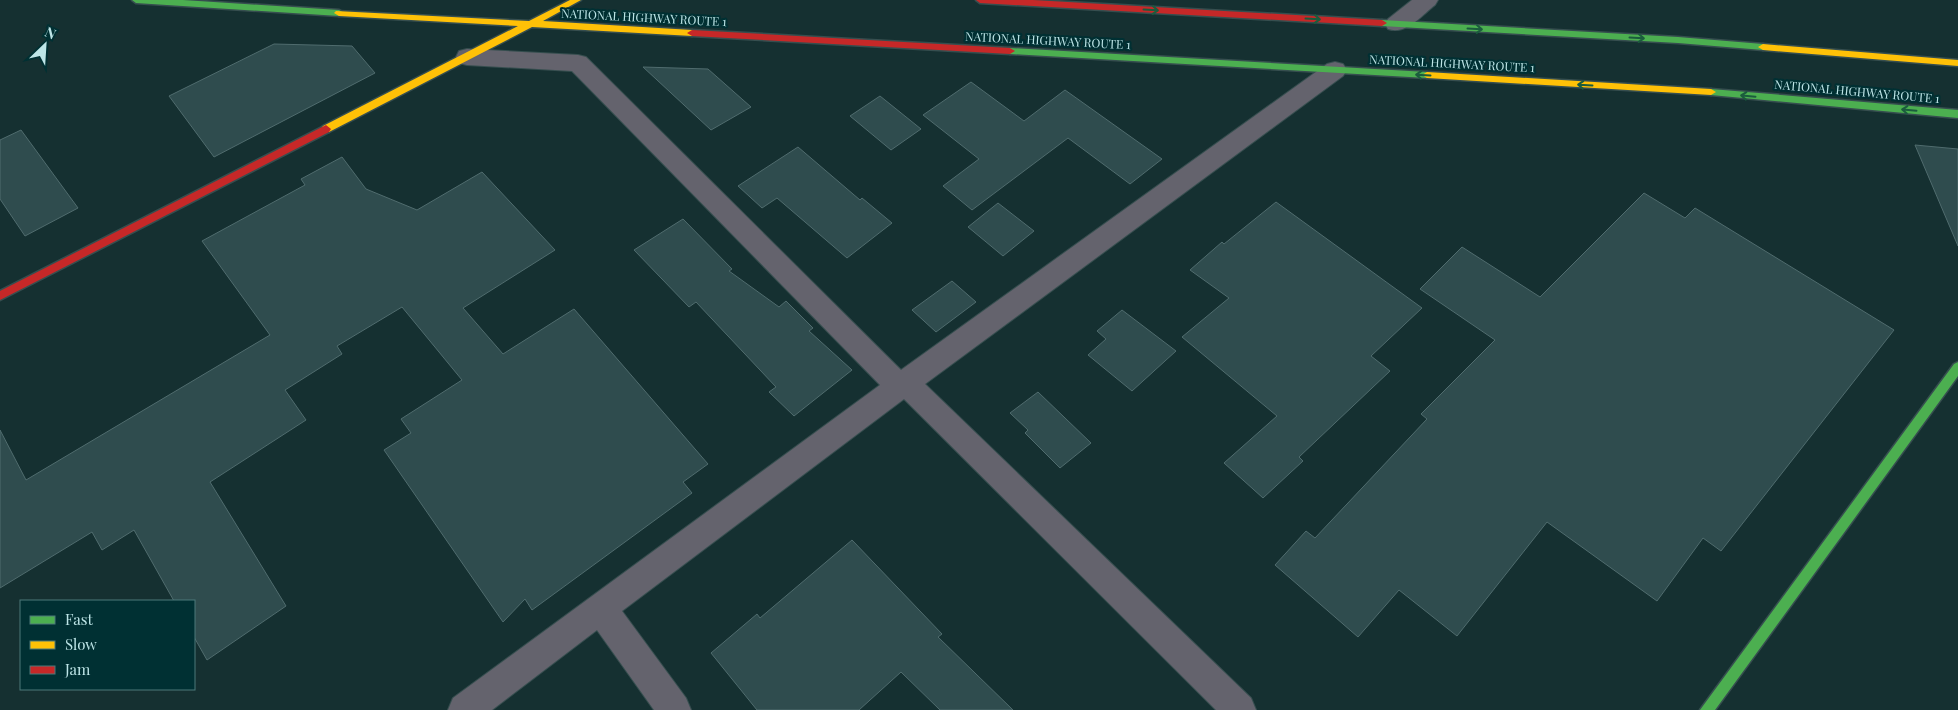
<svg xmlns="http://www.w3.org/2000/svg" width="1958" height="710" viewBox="0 0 1958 710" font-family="'Playfair Display',serif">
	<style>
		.building { fill: #2f4c4e; stroke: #506c6e }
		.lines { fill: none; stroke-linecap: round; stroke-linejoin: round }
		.street-casing { stroke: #364e4f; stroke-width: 2 }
		.fast-casing { stroke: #364e4f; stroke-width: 3 }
		.slow-casing { stroke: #364e4f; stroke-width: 3 }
		.jam-casing { stroke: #364e4f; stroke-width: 3 }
		.street { fill: #64636d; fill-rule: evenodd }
		.fast { fill: #4caf50; fill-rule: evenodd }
		.slow { fill: #ffc107; fill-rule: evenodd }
		.jam { fill: #c62828; fill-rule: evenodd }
		.oneway { stroke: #1b5c3d }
		.labels { text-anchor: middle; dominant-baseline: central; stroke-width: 4.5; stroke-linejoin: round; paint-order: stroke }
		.street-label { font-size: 12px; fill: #bde5e7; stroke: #003033 }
	</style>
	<rect width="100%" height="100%" fill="#153031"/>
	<path class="building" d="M 274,44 L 352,46 L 375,73 L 214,157 L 169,96 Z
		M 643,67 L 708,69 L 751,107 L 711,130 Z
		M 971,82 L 1024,121 L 1065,90 L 1162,159 L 1130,184 L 1068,138 L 972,210 L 943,186 L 979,159 L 923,115 Z
		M 880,96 L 921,129 L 891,150 L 850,116 Z
		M 21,130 L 78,208 L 25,236 L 0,199 L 0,140 Z
		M 1915,145 L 1958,149 L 1958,246 Z
		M 798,147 L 860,200 L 862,198 L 892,223 L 847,258 L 777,198 L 762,208 L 738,186 Z
		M 342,157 L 366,189 L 417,210 L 482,172 L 555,250 L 463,308 L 503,354 L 574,309 L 708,464 L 683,482 L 692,493 L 532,610 L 525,599 L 503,622 L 384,450 L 411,433 L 401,419 L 462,380 L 402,307 L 337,346 L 342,354 L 285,390 L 306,420 L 210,482 L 286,606 L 207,660 L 194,637 L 194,601 L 174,601 L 134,530 L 102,550 L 92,532 L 0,588 L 0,430 L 26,480 L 270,335 L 202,241 L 305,185 L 301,179 Z
		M 1644,193 L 1685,218 L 1695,208 L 1894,330 L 1721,551 L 1703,538 L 1657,601 L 1547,522 L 1457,636 L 1399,590 L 1358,637 L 1275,565 L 1306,531 L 1315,538 L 1427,419 L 1421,414 L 1495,340 L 1420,289 L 1462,247 L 1540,297 Z
		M 1276,202 L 1422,308 L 1371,356 L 1390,371 L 1299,457 L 1303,461 L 1263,498 L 1224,463 L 1277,416 L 1182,337 L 1229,298 L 1190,270 L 1222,242 L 1224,244 Z
		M 998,203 L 1034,231 L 1003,256 L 968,227 Z
		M 683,219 L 732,269 L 729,271 L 779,307 L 786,301 L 813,328 L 809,331 L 852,370 L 794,416 L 769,392 L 776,387 L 696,302 L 689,307 L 634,250 Z
		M 952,281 L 976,302 L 936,332 L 912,310 Z
		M 1122,310 L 1176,351 L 1132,391 L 1088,355 L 1106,339 L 1097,331 Z
		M 1038,392 L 1091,443 L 1060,468 L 1025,433 L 1028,430 L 1010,413 Z
		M 852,540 L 942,634 L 938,637 L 1013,710 L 940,710 L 901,672 L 859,710 L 757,710 L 711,653 L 757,614 L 760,618 Z"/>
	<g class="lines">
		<defs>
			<path id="street" d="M 1412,0 L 1438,0 L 1435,5 C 1421,16 1406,35 1388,29 L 1385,24 L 1388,19 Z
				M 467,49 L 578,55 L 586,57 L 901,370 L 1327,64 L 1335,62 L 1343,64 L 1347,70 L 1343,76 L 925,384 L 1251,698 L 1256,710 L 1216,710 L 904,399 L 622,611 L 686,698 L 691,710 L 654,710 L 597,630 L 492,710 L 448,710 L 453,698 L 880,385 L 572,71 L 467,65 L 459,63 L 456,57 L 459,51 Z"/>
			<path id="fast" d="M 132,0 L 183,0 L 339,10 L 344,13 L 339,16 L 136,3 Z
				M 1382,20 L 1678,37 L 1763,44 L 1768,47 L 1763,50 L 1678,43 L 1382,26 L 1377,23 Z
				M 1010,48 L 1427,72 L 1432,75 L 1427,78 L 1010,54 L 1005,51 Z
				M 1711,89 L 1958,110 L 1958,118 L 1711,95 L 1706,92 Z
				M 1958,362 L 1958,376 L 1715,710 L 1700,710 L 1954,364 Z"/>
			<path id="slow" d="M 570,0 L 581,0 L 543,21 L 692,30 L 697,33 L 692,36 L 532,27 L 329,132 L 323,132 L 321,129 L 323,126 L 518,26 L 339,16 L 334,13 L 336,11 L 529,21 Z
				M 1763,44 L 1958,60 L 1958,66 L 1763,50 L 1758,47 Z
				M 1427,72 L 1711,89 L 1716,92 L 1711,95 L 1427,78 L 1422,75 Z"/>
			<path id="jam" d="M 976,0 L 1033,0 L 1382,20 L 1387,23 L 1382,26 L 980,3 Z
				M 692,30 L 1010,48 L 1015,51 L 1010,54 L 692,36 L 687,33 Z
				M 326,125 L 331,129 L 329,132 L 0,300 L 0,291 Z"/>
		</defs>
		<use href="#street" class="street-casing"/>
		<use href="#fast" class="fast-casing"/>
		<use href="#slow" class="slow-casing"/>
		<use href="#jam" class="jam-casing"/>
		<use href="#street" class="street"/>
		<use href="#fast" class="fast"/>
		<use href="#slow" class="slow"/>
		<use href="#jam" class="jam"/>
	</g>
	<defs><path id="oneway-shaft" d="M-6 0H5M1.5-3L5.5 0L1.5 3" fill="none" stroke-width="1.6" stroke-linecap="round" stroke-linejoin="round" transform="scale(1.25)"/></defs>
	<g class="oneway">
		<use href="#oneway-shaft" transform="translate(1151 10) rotate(3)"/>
		<use href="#oneway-shaft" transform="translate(1313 19) rotate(3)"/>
		<use href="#oneway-shaft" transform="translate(1475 29) rotate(3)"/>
		<use href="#oneway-shaft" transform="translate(1637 38) rotate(3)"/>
		<use href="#oneway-shaft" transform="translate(1423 75) rotate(-177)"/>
		<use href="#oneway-shaft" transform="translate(1585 85) rotate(-177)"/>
		<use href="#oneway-shaft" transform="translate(1748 96) rotate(-175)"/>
		<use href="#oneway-shaft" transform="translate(1909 110) rotate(-175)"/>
	</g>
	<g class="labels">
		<g class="street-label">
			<text transform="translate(644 17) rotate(3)">NATIONAL HIGHWAY ROUTE 1</text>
			<text transform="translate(1048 40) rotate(3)">NATIONAL HIGHWAY ROUTE 1</text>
			<text transform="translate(1452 63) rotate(3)">NATIONAL HIGHWAY ROUTE 1</text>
			<text transform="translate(1857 91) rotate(5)">NATIONAL HIGHWAY ROUTE 1</text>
		</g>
	</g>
	<rect x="20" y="600" width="175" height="90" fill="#003033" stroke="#4c787b"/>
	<rect x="30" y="616" width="25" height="8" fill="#4caf50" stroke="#4c787b"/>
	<text x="65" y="625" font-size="15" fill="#bde5e7">Fast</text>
	<rect x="30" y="641" width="25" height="8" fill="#ffc107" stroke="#4c787b"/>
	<text x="65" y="650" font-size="15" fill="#bde5e7">Slow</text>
	<rect x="30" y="666" width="25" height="8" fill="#c62828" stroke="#4c787b"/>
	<text x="65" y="675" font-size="15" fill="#bde5e7">Jam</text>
	<g transform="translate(45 45) rotate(25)" stroke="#003033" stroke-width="4" paint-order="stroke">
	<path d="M0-4L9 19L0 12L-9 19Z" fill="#bde5e7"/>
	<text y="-8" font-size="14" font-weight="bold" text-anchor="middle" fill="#bde5e7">N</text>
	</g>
</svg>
